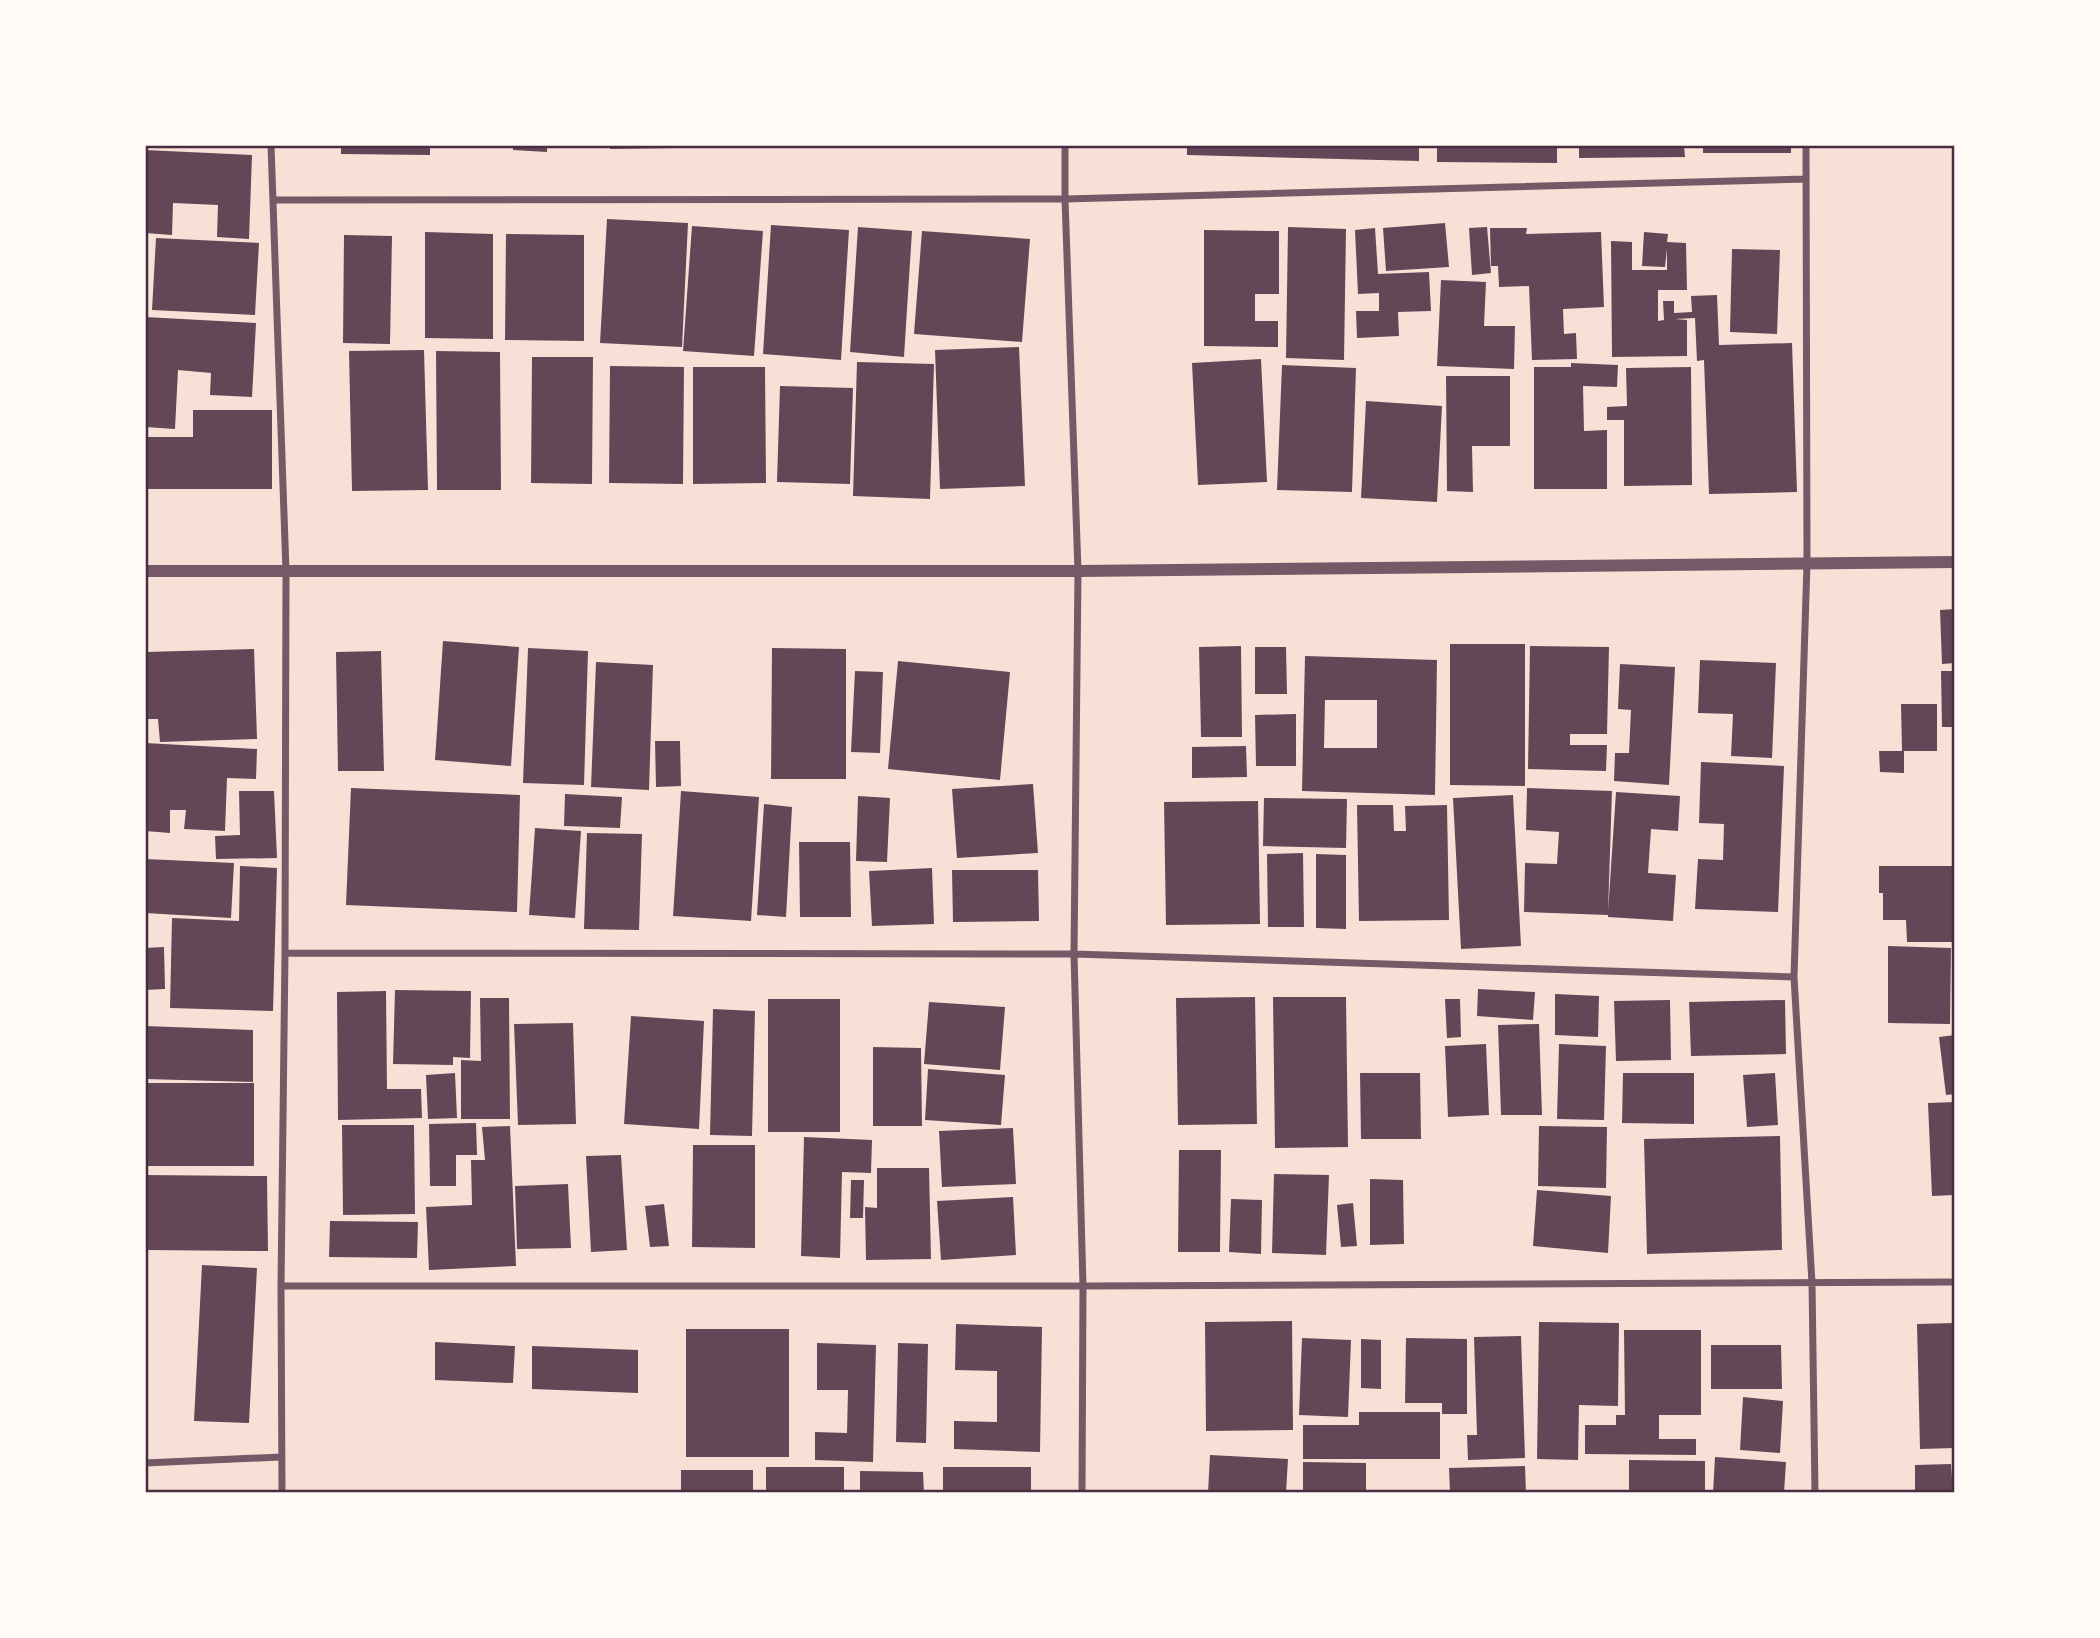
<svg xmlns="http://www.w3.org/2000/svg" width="2100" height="1638" viewBox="0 0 2100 1638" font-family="'Exo 2',sans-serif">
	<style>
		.building { fill: #644757; fill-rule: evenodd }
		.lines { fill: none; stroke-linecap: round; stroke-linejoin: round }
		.minor { stroke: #755966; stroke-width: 7 }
		.tertiary { stroke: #755966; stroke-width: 12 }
		.neatline { fill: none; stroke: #4a2c40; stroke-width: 2.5 }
	</style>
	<rect width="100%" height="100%" fill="#f7e1d7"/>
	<path class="building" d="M 341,145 L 430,145 L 430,155 L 341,154 Z
		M 513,145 L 547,145 L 547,152 L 513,150 Z
		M 610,145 L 676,145 L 676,148 L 610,149 Z
		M 1187,145 L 1419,145 L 1419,161 L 1187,155 Z
		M 1437,145 L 1557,145 L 1557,163 L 1437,162 Z
		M 1579,145 L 1684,145 L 1685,157 L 1579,158 Z
		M 1703,145 L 1791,145 L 1791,153 L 1703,153 Z
		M 145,150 L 252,155 L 249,239 L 217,237 L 218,205 L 173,203 L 172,235 L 145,233 Z
		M 607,219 L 688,223 L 682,347 L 600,343 Z
		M 1445,223 L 1449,267 L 1386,271 L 1383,228 Z
		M 771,225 L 849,230 L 841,360 L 763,354 Z
		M 692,226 L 763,231 L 754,356 L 683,351 Z
		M 858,227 L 912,231 L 904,357 L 850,352 Z
		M 1288,227 L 1346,229 L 1344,360 L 1286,358 Z
		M 1487,227 L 1491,273 L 1472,275 L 1469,228 Z
		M 1375,228 L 1378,274 L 1429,272 L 1431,311 L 1398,312 L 1399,336 L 1357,338 L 1356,311 L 1379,311 L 1379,293 L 1358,294 L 1355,230 Z
		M 1490,228 L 1527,228 L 1526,234 L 1601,232 L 1604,307 L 1563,309 L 1564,334 L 1576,333 L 1577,359 L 1532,360 L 1529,286 L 1499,287 L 1498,266 L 1491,266 Z
		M 1204,230 L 1279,231 L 1279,294 L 1255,294 L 1255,321 L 1278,321 L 1278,347 L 1204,346 Z
		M 922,231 L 1030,239 L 1022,342 L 914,334 Z
		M 425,232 L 493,234 L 493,339 L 425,338 Z
		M 1644,232 L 1668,234 L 1667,242 L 1686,243 L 1687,290 L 1658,290 L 1658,321 L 1664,320 L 1663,301 L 1674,301 L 1674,313 L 1692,312 L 1691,296 L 1717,295 L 1719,345 L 1792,343 L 1797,492 L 1709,494 L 1704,360 L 1697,361 L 1695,318 L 1675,319 L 1687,320 L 1687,356 L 1612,357 L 1611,241 L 1632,242 L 1632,270 L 1667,270 L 1667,249 L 1665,267 L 1642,266 Z
		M 506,234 L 584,235 L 584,341 L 505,340 Z
		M 344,235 L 392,236 L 390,344 L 343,343 Z
		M 156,238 L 259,243 L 255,315 L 152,310 Z
		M 1732,249 L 1780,250 L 1777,334 L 1730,332 Z
		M 1441,280 L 1486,282 L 1484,326 L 1515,326 L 1514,369 L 1437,366 Z
		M 145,317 L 256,323 L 252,397 L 210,395 L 211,373 L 178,370 L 175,429 L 145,427 Z
		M 1019,347 L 1025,486 L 940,489 L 935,350 Z
		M 424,350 L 428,490 L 352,491 L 349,351 Z
		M 436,351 L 500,352 L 501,490 L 437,490 Z
		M 532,357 L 593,357 L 592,484 L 531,483 Z
		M 1261,359 L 1267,482 L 1198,485 L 1192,363 Z
		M 857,362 L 934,364 L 930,499 L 853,496 Z
		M 1571,363 L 1618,365 L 1617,387 L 1583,386 L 1584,431 L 1607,430 L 1607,489 L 1534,489 L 1534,367 L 1571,367 Z
		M 1282,365 L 1356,368 L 1352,492 L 1277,490 Z
		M 610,366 L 684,367 L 683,484 L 609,483 Z
		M 693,367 L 765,367 L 766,483 L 693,484 Z
		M 1691,367 L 1692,485 L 1624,486 L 1624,420 L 1607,420 L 1607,407 L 1627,406 L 1626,368 Z
		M 1446,376 L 1510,376 L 1510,446 L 1472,446 L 1473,492 L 1447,491 Z
		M 780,386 L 853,388 L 850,484 L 777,482 Z
		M 1366,401 L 1442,406 L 1437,502 L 1361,498 Z
		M 193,410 L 272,410 L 272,489 L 145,489 L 145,437 L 193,437 Z
		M 1955,609 L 1955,663 L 1942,664 L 1940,610 Z
		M 443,641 L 519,647 L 511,766 L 435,760 Z
		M 1450,644 L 1525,644 L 1525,786 L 1450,785 Z
		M 1241,646 L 1242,737 L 1201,737 L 1199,647 Z
		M 1530,646 L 1609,647 L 1607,734 L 1570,734 L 1570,745 L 1607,745 L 1606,771 L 1528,769 Z
		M 1255,647 L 1286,647 L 1287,694 L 1255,694 Z
		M 528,648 L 588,651 L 584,785 L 523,783 Z
		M 772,648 L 846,649 L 846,779 L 771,779 Z
		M 254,649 L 257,739 L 160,742 L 158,719 L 145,719 L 145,652 Z
		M 381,651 L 384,771 L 338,771 L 336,652 Z
		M 1305,656 L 1437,660 L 1435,795 L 1302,791 ZM 1325,700 L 1377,700 L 1377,748 L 1324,748 Z
		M 1700,660 L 1776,663 L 1772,758 L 1731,756 L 1733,714 L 1698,713 Z
		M 898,661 L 1010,672 L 1000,780 L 888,769 Z
		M 596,662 L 653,665 L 649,790 L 591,787 Z
		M 1620,664 L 1675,667 L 1669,785 L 1614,781 L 1615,753 L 1629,753 L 1631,710 L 1618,709 Z
		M 855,671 L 883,672 L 880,753 L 851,752 Z
		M 1941,671 L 1955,671 L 1955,727 L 1942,727 Z
		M 1901,704 L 1937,704 L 1937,751 L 1904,751 L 1904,773 L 1880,772 L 1879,751 L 1902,751 Z
		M 1296,714 L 1296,766 L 1256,766 L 1255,715 Z
		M 655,741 L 680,741 L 681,786 L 656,787 Z
		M 145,743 L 257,749 L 256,779 L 227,778 L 225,831 L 184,829 L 186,810 L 170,810 L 170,833 L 145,831 Z
		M 1246,746 L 1247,777 L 1192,778 L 1192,747 Z
		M 1701,762 L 1784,766 L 1778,912 L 1695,909 L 1698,859 L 1723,860 L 1724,824 L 1699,823 Z
		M 1033,784 L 1038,853 L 957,858 L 952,789 Z
		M 351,788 L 520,795 L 517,912 L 346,905 Z
		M 1527,788 L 1612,791 L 1608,912 L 1616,792 L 1680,796 L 1678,831 L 1651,829 L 1648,873 L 1676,875 L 1673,921 L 1608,917 L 1608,915 L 1524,912 L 1525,863 L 1557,864 L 1559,832 L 1526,830 Z
		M 239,791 L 274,791 L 277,858 L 216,859 L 215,836 L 240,835 Z
		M 681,791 L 759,797 L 751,921 L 673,916 Z
		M 565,794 L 622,797 L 620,828 L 564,826 Z
		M 1513,795 L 1521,946 L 1461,949 L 1453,798 Z
		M 858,796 L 890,798 L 887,862 L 856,861 Z
		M 1264,798 L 1347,799 L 1346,848 L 1263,846 Z
		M 1258,801 L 1260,924 L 1166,925 L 1164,802 Z
		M 764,804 L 792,807 L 786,917 L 757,915 Z
		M 1357,805 L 1393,805 L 1394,831 L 1406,831 L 1405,806 L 1447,805 L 1449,920 L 1359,921 Z
		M 535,828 L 581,831 L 575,918 L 529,915 Z
		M 587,833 L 642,834 L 639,930 L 584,929 Z
		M 799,842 L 850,842 L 851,917 L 800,917 Z
		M 1303,853 L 1304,927 L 1268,927 L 1267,854 Z
		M 1316,854 L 1346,855 L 1346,929 L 1316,928 Z
		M 145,859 L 234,863 L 231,918 L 145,913 Z
		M 240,866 L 277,868 L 273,1011 L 170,1008 L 172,918 L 239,921 Z
		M 1879,866 L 1955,866 L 1955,942 L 1907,942 L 1906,920 L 1883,920 L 1883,893 L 1879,893 Z
		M 932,868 L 934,924 L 872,926 L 869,871 Z
		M 952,870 L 1038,870 L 1039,921 L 953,922 Z
		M 1888,946 L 1951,948 L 1950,1024 L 1888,1023 Z
		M 164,947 L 165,989 L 145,990 L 145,948 Z
		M 1478,989 L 1535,992 L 1533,1020 L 1477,1016 Z
		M 395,990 L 471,991 L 470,1058 L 453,1057 L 453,1065 L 393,1064 Z
		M 386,991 L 387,1089 L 421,1089 L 422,1118 L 338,1120 L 337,992 Z
		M 1555,994 L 1599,996 L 1598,1037 L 1555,1035 Z
		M 1255,997 L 1257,1124 L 1178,1125 L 1176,998 Z
		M 1273,997 L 1346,997 L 1348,1147 L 1275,1148 Z
		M 480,998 L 509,998 L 510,1119 L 461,1119 L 461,1060 L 481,1061 Z
		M 768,999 L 840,999 L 840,1132 L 768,1132 Z
		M 1445,999 L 1460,999 L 1461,1037 L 1447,1038 Z
		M 1670,1000 L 1671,1060 L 1616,1061 L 1614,1001 Z
		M 1785,1000 L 1786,1054 L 1691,1056 L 1689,1002 Z
		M 929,1002 L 1005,1007 L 1000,1070 L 924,1064 Z
		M 713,1009 L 755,1011 L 752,1136 L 710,1135 Z
		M 631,1016 L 704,1021 L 699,1129 L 624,1124 Z
		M 573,1023 L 576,1124 L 518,1125 L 514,1024 Z
		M 1539,1024 L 1542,1115 L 1501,1115 L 1498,1025 Z
		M 145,1026 L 253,1030 L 253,1082 L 145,1079 Z
		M 1955,1035 L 1955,1094 L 1946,1095 L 1939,1037 Z
		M 1486,1044 L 1489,1115 L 1448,1117 L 1445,1046 Z
		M 1559,1044 L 1606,1046 L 1604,1120 L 1557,1119 Z
		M 873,1047 L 921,1048 L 922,1126 L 873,1126 Z
		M 928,1069 L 1005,1075 L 1001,1125 L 925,1120 Z
		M 455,1073 L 457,1118 L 428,1119 L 426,1075 Z
		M 1360,1073 L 1420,1073 L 1421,1139 L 1361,1139 Z
		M 1623,1073 L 1694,1073 L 1694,1124 L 1622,1123 Z
		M 1775,1073 L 1778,1125 L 1747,1127 L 1743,1075 Z
		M 145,1083 L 254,1083 L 254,1166 L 145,1166 Z
		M 1955,1102 L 1955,1195 L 1932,1196 L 1928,1103 Z
		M 476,1123 L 477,1155 L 456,1155 L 456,1186 L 430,1186 L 429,1124 Z
		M 342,1125 L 414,1125 L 415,1214 L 343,1215 Z
		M 510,1126 L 516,1266 L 429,1270 L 426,1207 L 472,1205 L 471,1160 L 485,1160 L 482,1127 Z
		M 1539,1126 L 1607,1127 L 1606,1188 L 1538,1186 Z
		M 1013,1128 L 1016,1184 L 942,1187 L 939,1131 Z
		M 1780,1136 L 1782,1250 L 1647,1254 L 1644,1139 Z
		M 804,1137 L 872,1140 L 871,1173 L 842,1172 L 840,1258 L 801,1256 Z
		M 693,1145 L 755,1145 L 755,1248 L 692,1247 Z
		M 1179,1150 L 1221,1150 L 1220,1252 L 1178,1252 Z
		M 621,1155 L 627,1250 L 591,1252 L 586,1156 Z
		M 877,1168 L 929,1168 L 931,1259 L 866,1260 L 865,1207 L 877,1208 Z
		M 1274,1174 L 1329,1175 L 1326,1255 L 1272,1253 Z
		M 145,1175 L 267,1176 L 268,1251 L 145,1250 Z
		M 1370,1179 L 1403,1180 L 1404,1244 L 1370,1245 Z
		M 851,1180 L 864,1180 L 863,1218 L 850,1218 Z
		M 568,1184 L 571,1248 L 517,1249 L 515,1186 Z
		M 1537,1190 L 1611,1196 L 1608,1253 L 1533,1246 Z
		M 1013,1197 L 1016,1255 L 941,1260 L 937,1201 Z
		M 1231,1199 L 1262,1200 L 1261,1254 L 1229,1252 Z
		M 1353,1203 L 1357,1246 L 1341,1247 L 1337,1205 Z
		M 664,1204 L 669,1246 L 650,1247 L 645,1206 Z
		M 330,1221 L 418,1222 L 417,1258 L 329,1257 Z
		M 202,1265 L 257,1268 L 249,1423 L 194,1421 Z
		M 1292,1321 L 1293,1430 L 1206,1431 L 1205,1322 Z
		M 1539,1322 L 1619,1323 L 1618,1406 L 1579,1405 L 1578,1460 L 1537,1459 Z
		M 1955,1323 L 1955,1448 L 1920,1449 L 1917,1324 Z
		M 956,1324 L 1042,1327 L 1040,1452 L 954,1449 L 954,1421 L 997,1422 L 997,1371 L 955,1370 Z
		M 686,1329 L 789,1329 L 789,1457 L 686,1457 Z
		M 1624,1330 L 1701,1330 L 1701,1415 L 1659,1415 L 1659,1439 L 1696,1439 L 1696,1455 L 1585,1454 L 1585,1425 L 1616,1425 L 1616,1415 L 1625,1415 Z
		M 1521,1336 L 1525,1458 L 1468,1460 L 1467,1435 L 1477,1435 L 1474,1337 Z
		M 1302,1338 L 1351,1340 L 1348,1417 L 1299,1415 Z
		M 1406,1338 L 1467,1339 L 1467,1414 L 1442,1414 L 1442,1403 L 1405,1403 Z
		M 1361,1339 L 1381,1340 L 1381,1389 L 1361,1388 Z
		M 435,1342 L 515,1346 L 513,1383 L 435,1380 Z
		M 817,1343 L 876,1345 L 873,1462 L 815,1460 L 815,1432 L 847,1433 L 848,1390 L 817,1390 Z
		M 898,1343 L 928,1344 L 926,1443 L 896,1442 Z
		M 1711,1345 L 1781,1345 L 1782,1389 L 1711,1389 Z
		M 532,1346 L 638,1350 L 638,1393 L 532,1389 Z
		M 1743,1397 L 1783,1401 L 1780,1453 L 1740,1450 Z
		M 1359,1412 L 1440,1412 L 1440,1459 L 1303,1459 L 1303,1425 L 1359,1425 Z
		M 1210,1455 L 1288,1459 L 1286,1493 L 1208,1493 Z
		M 1715,1457 L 1786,1462 L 1784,1493 L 1713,1493 Z
		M 1629,1460 L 1705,1461 L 1705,1493 L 1629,1493 Z
		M 1303,1462 L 1366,1463 L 1366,1493 L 1303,1493 Z
		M 1951,1464 L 1953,1493 L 1915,1493 L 1915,1465 Z
		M 1525,1466 L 1526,1493 L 1450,1493 L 1449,1468 Z
		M 766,1467 L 844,1467 L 844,1493 L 766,1493 Z
		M 943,1467 L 1031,1467 L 1031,1493 L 943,1493 Z
		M 681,1470 L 753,1470 L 753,1493 L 681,1493 Z
		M 860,1471 L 923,1472 L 924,1493 L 860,1493 Z"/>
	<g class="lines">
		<path class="minor" d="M 271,145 L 286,571 L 285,953 L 281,1286 L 282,1493
			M 1065,145 L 1065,199 L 1078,571 L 1074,954 L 1083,1286 L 1082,1493
			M 1806,145 L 1807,563 L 1794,977 L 1812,1283 L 1815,1493
			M 274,200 L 1065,199 L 1805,179
			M 285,953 L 1074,954 L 1794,977
			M 281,1286 L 1083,1286 L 1955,1282
			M 145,1463 L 281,1457"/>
		<path class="tertiary" d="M 145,571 L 1078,571 L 1955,562"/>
	</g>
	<rect width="2100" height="1638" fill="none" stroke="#fffaf5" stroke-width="294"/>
	<rect x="147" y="147" width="1806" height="1344" class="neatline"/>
</svg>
